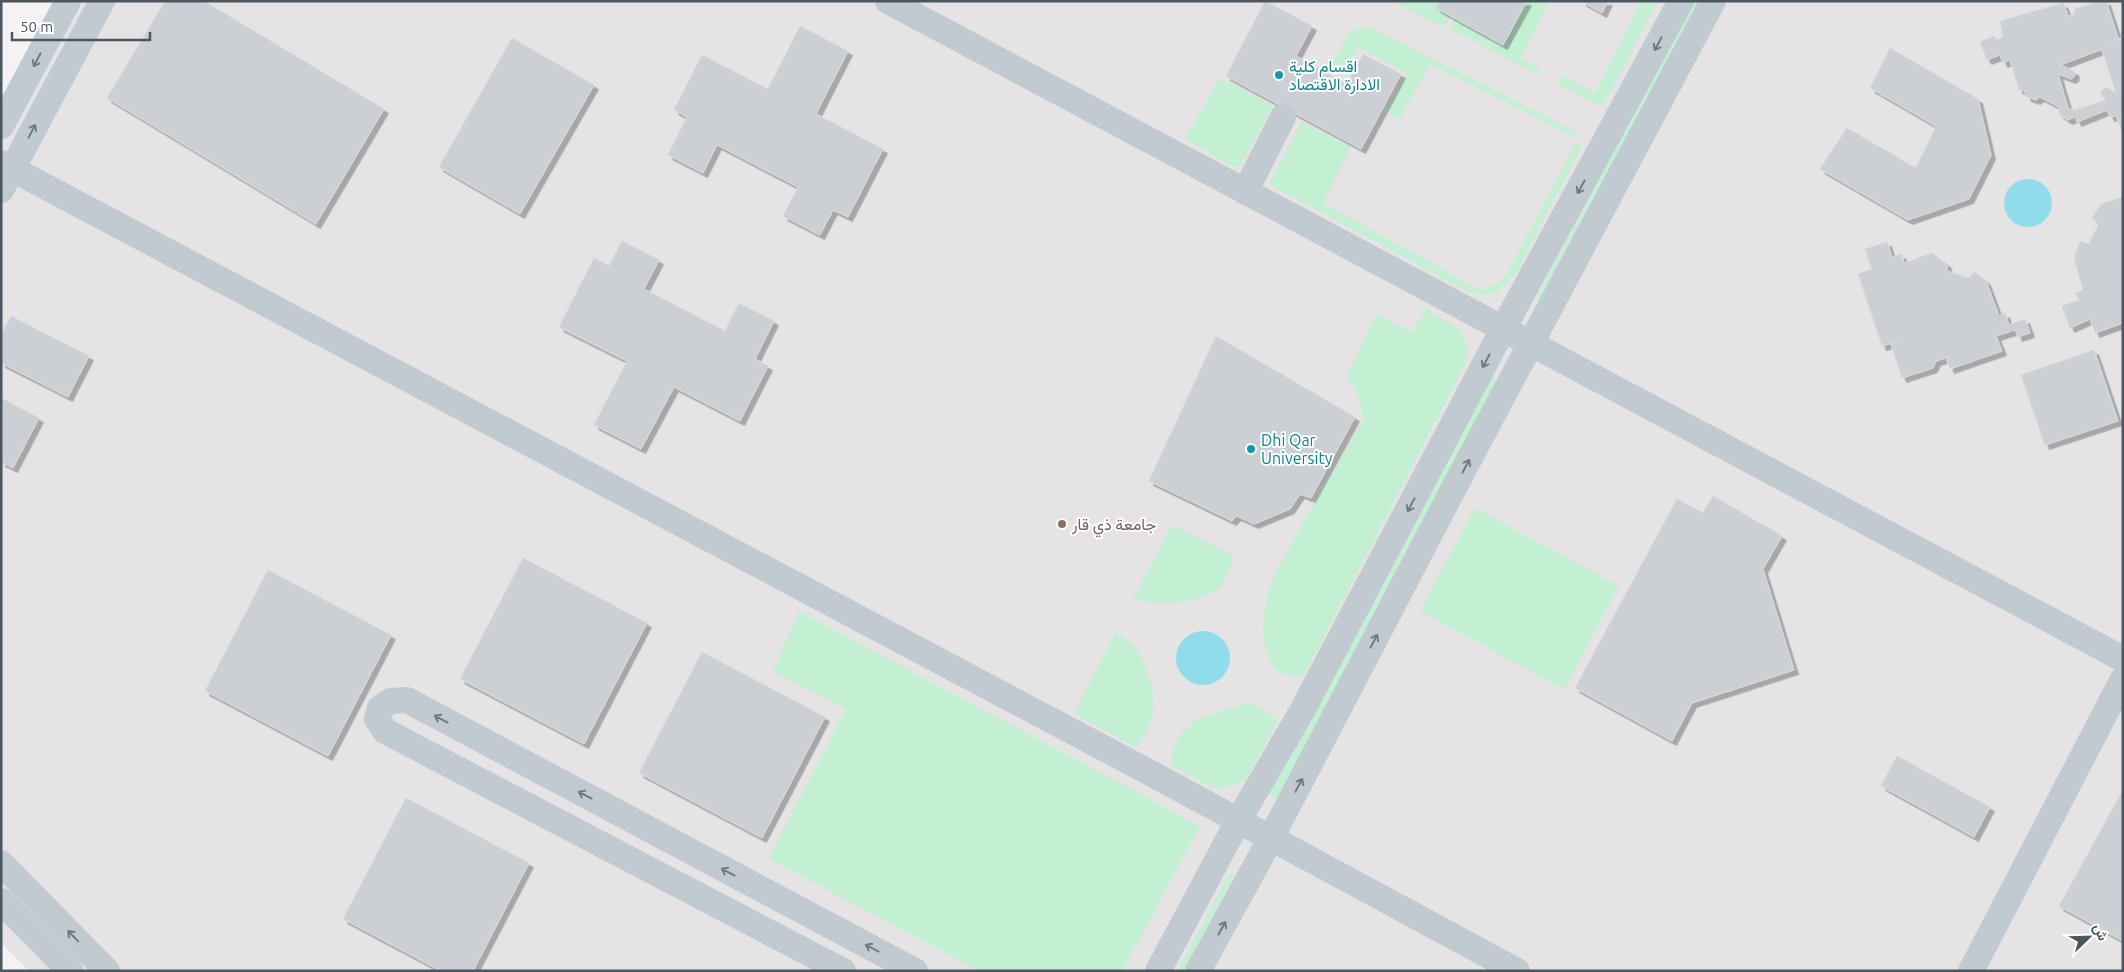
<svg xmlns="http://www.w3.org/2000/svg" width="2124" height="972" viewBox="0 0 2124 972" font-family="Ubuntu,Vazirmatn,sans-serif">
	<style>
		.education { fill: #e5e3e4 }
		.green { fill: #c3efd2 }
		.water { fill: #91dceb }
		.building { fill: #cccfd4; stroke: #d6d9dd; fill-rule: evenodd; filter: url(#shadow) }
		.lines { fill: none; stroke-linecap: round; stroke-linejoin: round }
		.minor { stroke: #c1cad1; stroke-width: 26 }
		.oneway { stroke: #6e7982 }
		.culture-dot { fill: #0f9aa8; stroke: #fff; stroke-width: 2 }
		.education-dot { fill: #8d6e63; stroke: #fff; stroke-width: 2 }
		.labels { text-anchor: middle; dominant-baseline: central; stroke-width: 4; stroke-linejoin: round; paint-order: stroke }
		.culture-label { font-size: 16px; fill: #0d838f; stroke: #fff; text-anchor: start }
		.education-label { font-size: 16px; fill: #785e54; stroke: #fff; text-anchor: start }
	</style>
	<defs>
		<filter id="shadow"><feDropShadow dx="4.5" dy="4.5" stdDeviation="0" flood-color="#0004"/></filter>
	</defs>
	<rect width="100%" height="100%" fill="#f4f2f2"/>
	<path class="education" d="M 55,1 L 2123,1 L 2123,971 L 29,971 L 1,943 L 1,105 Z"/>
	<path class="green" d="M 1393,1 L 1440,1 L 1436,8 L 1451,16 L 1444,27 Z
		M 1527,1 L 1550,1 L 1520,58 L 1540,68 L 1538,74 L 1450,29 L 1455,19 L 1503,45 Z
		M 1641,1 L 1658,1 L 1605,102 L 1601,105 L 1595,103 L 1558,84 L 1563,76 L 1595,93 Z
		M 1693,1 L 1699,1 L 1540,302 L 1536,299 Z
		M 1371,27 L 1376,30 L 1577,133 L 1574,137 L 1430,64 L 1399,120 L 1386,112 L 1407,73 L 1358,47 L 1343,73 L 1331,65 L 1349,33 L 1354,30 Z
		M 1220,78 L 1273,105 L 1240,166 L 1233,167 L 1185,139 Z
		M 1302,122 L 1351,147 L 1323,203 L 1476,288 C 1488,289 1497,285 1505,277 L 1576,143 L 1582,146 L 1515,274 L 1496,293 L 1490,295 L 1472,294 L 1269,184 Z
		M 1426,309 C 1450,324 1472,329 1466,362 L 1304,675 C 1290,677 1278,675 1271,662 C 1260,644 1262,615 1268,595 C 1272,578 1282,562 1290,547 C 1312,504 1339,463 1363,421 L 1360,399 L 1347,376 L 1376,314 L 1412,332 Z
		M 1493,377 L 1497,377 L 1499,380 L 1278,798 L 1274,799 L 1270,793 L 1270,789 L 1488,381 Z
		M 1475,508 L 1619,586 L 1564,689 L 1420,611 Z
		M 1172,525 L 1234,556 C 1230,568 1227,582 1216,590 C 1195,605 1156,605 1133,599 Z
		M 799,611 L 1200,826 L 1122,971 L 980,971 L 769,859 L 846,709 L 773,671 Z
		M 1116,632 C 1122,637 1129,641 1134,647 C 1151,667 1160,707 1147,732 C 1144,737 1139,742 1135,747 L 1074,714 Z
		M 1250,702 L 1278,720 L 1248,776 L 1238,784 L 1216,789 L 1175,768 L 1171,762 C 1176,717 1214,714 1250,702 Z
		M 1231,872 L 1235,874 L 1183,971 L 1177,971 Z"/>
	<path class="water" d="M2004 203a24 24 0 1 1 48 0a24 24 0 1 1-48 0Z
		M1176 658a27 27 0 1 1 54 0a27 27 0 1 1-54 0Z"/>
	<path class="building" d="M 165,1 L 204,1 L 384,109 L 316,224 L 107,98 Z
		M 1265,1 L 1312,26 L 1296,56 L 1347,84 L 1363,54 L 1401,74 L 1361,149 L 1226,76 Z
		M 1440,1 L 1527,1 L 1503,45 L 1436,8 Z
		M 1581,1 L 1608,1 L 1602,13 Z
		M 2101,1 L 2106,1 L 2118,38 L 2111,41 L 2123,37 L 2122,131 L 2116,116 L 2110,117 L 2107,110 L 2077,122 L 2075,117 L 2068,120 L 2059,114 L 2059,107 L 2040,97 L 2036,100 L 2027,97 L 2024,90 L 2019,90 L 2010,60 L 2003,63 L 2000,55 L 1987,60 L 1980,42 L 1994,36 L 1997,40 L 2003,37 L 2000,21 L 2063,3 L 2068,16 L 2073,16 L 2075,9 ZM 2100,50 L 2103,53 L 2116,93 L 2106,87 L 2100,93 L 2106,100 L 2073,111 L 2068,108 L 2058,74 L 2071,79 L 2074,77 L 2075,74 L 2074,71 L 2060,65 Z
		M 800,26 L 848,51 L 816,114 L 883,149 L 848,217 L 833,210 L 820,235 L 783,216 L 798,187 L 717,145 L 703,173 L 668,155 L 687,117 L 674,110 L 702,55 L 768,89 Z
		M 512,38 L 594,85 L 520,214 L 439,167 Z
		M 1890,48 L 1978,99 L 1991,155 L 1969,199 L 1908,220 L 1820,169 L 1847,128 L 1916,168 L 1936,126 L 1870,88 Z
		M 2123,197 L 2123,323 L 2095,333 L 2090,319 L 2070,328 L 2062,306 L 2079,300 L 2075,293 L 2083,290 L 2074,258 L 2080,241 L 2089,244 L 2099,223 L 2092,218 L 2101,204 Z
		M 622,241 L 659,260 L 644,289 L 725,331 L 739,303 L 774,321 L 755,359 L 768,366 L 740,421 L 674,387 L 641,449 L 594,425 L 627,361 L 559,327 L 594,258 L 609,266 Z
		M 1887,242 L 1892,257 L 1901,254 L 1904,263 L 1932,253 L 1947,264 L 1947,271 L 1968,278 L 1975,272 L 1986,281 L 1999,316 L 2005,313 L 2009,325 L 2025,319 L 2030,333 L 2018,337 L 2015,330 L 1996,336 L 2002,351 L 1950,369 L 1946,358 L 1936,361 L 1933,368 L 1902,378 L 1891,344 L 1899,341 L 1882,346 L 1858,274 L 1872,269 L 1865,249 Z
		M 11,316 L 89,356 L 68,397 L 1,363 L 1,335 Z
		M 1216,336 L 1355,417 L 1311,498 L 1300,494 L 1290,509 L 1254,524 L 1237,516 L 1232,521 L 1149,481 Z
		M 2094,350 L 2118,421 L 2045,445 L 2021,375 Z
		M 1,398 L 39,418 L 13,468 L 1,462 Z
		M 1713,496 L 1782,536 L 1763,569 L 1794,670 L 1692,703 L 1672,741 L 1575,688 L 1677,499 L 1703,513 Z
		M 523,558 L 647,623 L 584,744 L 460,679 Z
		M 268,570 L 391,635 L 328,756 L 205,691 Z
		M 702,652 L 825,717 L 762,838 L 639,773 Z
		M 1897,756 L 1990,807 L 1974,837 L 1881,786 Z
		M 2123,790 L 2123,941 L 2059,906 Z
		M 406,798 L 529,863 L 473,971 L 441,971 L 343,919 Z"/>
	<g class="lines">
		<path class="minor" d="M 888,1 L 2123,659
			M 1,126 L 68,1
			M 1,163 L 1143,769 L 1517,971
			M 1,190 L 102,1
			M 1245,192 L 1283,117
			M 1,863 L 107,971
			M 1,901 L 70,971
			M 843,971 L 385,731 L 377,719 L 380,708 L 391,701 L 407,700 L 915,971
			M 1158,971 L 1238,821 L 1302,711 L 1503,329 L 1681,1
			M 1198,971 L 1271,838 L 1456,484 L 1713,1
			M 1971,971 L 2123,679"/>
	</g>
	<defs><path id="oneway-shaft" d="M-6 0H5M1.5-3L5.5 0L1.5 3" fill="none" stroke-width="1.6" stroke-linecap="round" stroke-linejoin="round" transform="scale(1.25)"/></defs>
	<g class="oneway">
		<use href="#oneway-shaft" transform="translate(1658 44) rotate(118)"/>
		<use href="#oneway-shaft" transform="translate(37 60) rotate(118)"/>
		<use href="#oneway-shaft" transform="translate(32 131) rotate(-62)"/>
		<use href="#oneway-shaft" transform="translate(1581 187) rotate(119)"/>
		<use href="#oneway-shaft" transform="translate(1486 361) rotate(118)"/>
		<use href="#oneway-shaft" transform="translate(1466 466) rotate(-62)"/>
		<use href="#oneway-shaft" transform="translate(1411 505) rotate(118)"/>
		<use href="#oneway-shaft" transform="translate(1374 641) rotate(-62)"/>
		<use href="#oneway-shaft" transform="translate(441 719) rotate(-152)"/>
		<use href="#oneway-shaft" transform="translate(1299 785) rotate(-62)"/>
		<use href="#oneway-shaft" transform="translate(585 795) rotate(-152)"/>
		<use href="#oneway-shaft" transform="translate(728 872) rotate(-152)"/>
		<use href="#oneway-shaft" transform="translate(1222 928) rotate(-61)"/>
		<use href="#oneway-shaft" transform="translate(73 936) rotate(-134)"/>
		<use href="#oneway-shaft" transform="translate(872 948) rotate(-152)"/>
	</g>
	<g class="culture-dot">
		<circle cx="1279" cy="75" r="5"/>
		<circle cx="1251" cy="449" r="5"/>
	</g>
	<circle class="education-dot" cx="1062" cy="524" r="5"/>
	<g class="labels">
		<g class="culture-label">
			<text x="1289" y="66">اقسام كلية<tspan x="1289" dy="18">الادارة الاقتصاد</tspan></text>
			<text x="1261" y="440">Dhi Qar<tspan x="1261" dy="18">University</tspan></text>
		</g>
		<g class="education-label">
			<text x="1072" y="524">جامعة ذي قار</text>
		</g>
	</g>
	<rect width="2124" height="972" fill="none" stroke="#4a5660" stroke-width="5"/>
	<g transform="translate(2089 937) rotate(67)" stroke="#ffffff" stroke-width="4" paint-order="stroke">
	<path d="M0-4L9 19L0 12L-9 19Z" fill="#4a5660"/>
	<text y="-8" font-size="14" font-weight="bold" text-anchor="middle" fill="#4a5660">ش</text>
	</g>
	<path d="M12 32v8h138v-8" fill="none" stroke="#4a5660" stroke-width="2.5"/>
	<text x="20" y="32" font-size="15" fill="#4a5660" stroke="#ffffff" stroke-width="4" paint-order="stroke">50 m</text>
</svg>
